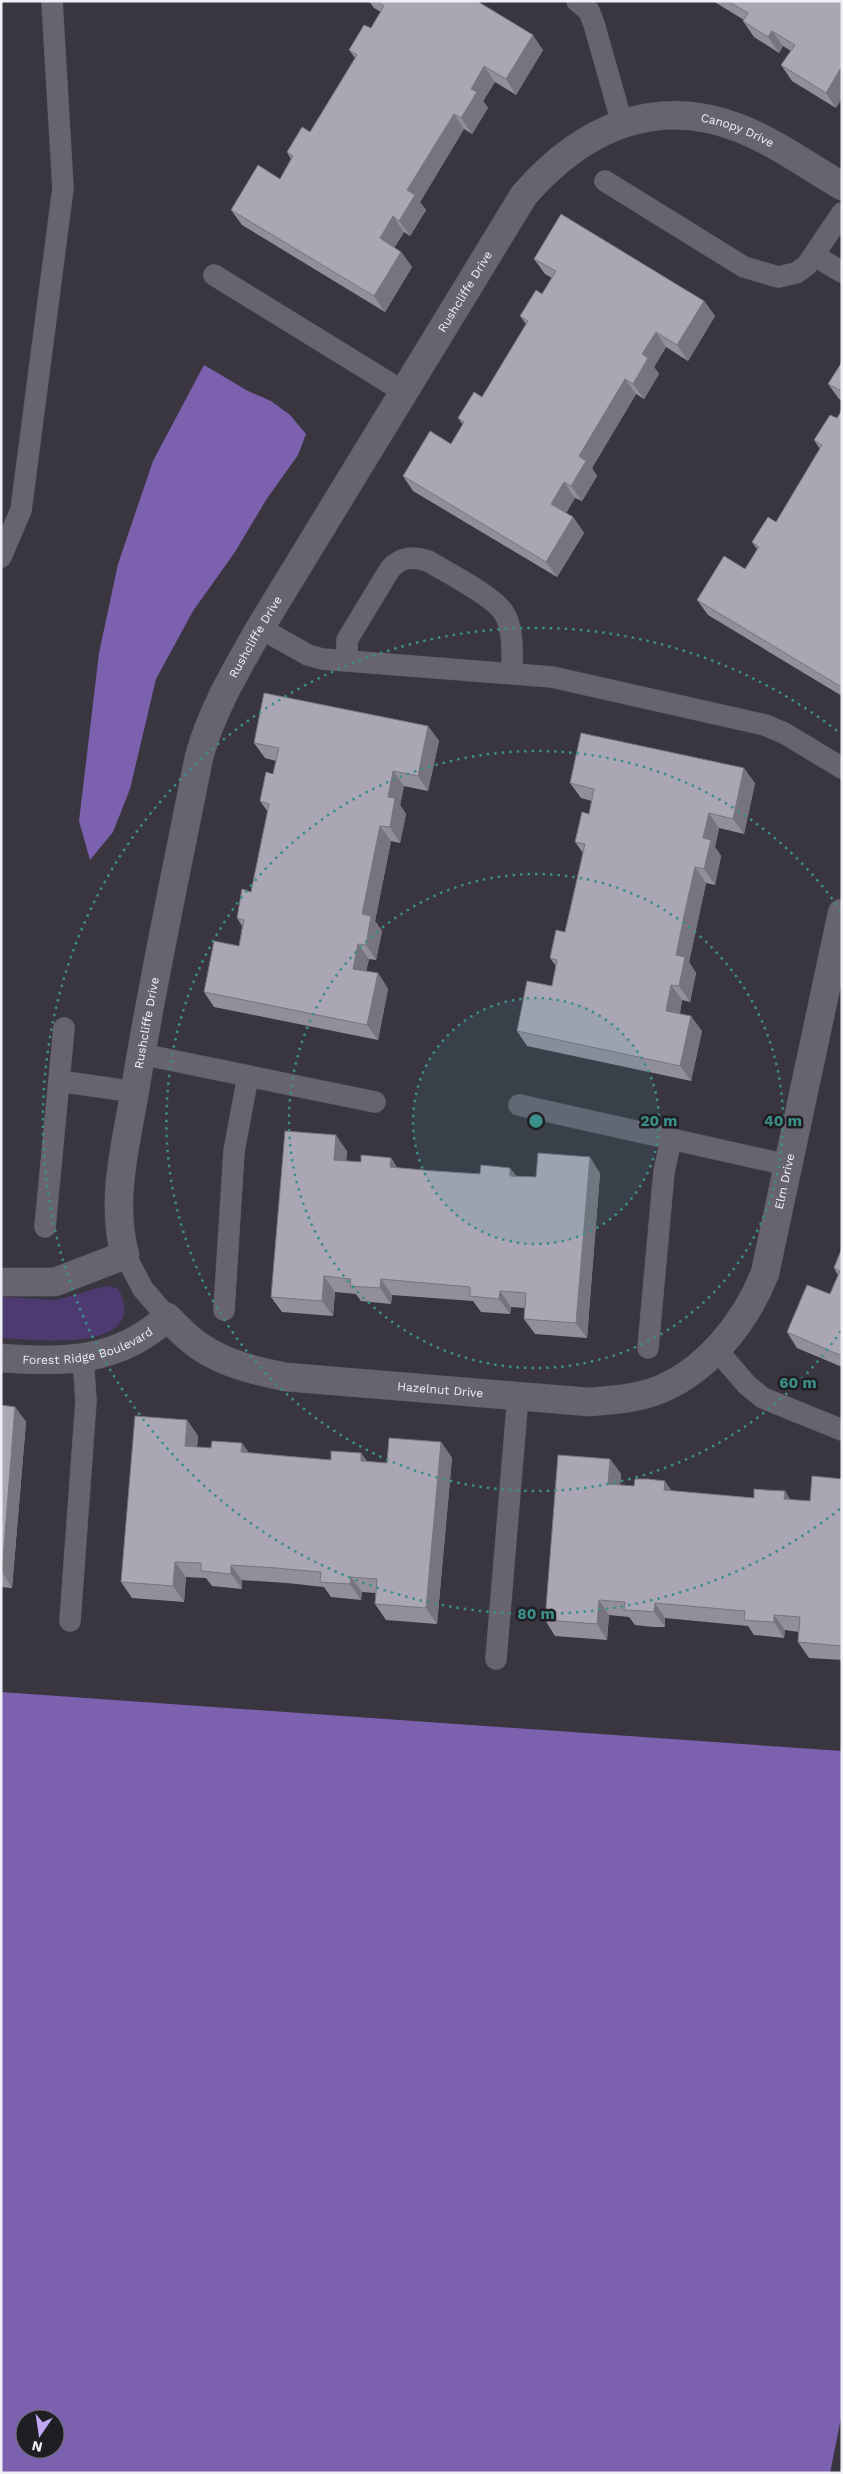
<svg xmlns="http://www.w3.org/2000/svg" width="843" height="2474" viewBox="0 0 843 2474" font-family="'Work Sans',sans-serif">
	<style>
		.green { fill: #4d3a70 }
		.forest { fill: #7b61ae; fill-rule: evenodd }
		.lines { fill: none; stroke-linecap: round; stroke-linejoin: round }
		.lane-casing { stroke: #56545d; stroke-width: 22 }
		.street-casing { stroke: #56545d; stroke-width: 29 }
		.lane { stroke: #676470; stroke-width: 21 }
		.street { stroke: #676470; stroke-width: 28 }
		.wall { fill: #928f9b }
		.shaded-wall { fill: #77747e }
		.building { fill: #aaa6b4; stroke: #77747e }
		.ring { fill: none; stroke: #3c8e89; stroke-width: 2.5; stroke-dasharray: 2.5 5 }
		.labels { text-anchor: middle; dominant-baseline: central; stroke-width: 5; stroke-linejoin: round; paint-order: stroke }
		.street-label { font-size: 12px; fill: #f1eff6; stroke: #1f1e23 }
		.centre { fill: #3c8e89; stroke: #1f1e23; stroke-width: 2.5 }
		.ring-label { font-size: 15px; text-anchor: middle; font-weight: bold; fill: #3c8e89; stroke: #1f1e23; stroke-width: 5; stroke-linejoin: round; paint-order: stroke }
	</style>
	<rect width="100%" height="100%" fill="#393640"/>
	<path class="green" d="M 106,1286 L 118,1288 C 153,1354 35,1340 1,1338 L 1,1297 L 56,1300 Z"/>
	<path class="forest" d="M 204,365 L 248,391 L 271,401 L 290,415 L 306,434 L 298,455 L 266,500 L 235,552 L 193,611 L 156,679 L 130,789 L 113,832 L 90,860 L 79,821 L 99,653 L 118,564 L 153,461 Z
		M 1,1692 L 842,1751 L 842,2413 L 830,2473 L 1,2473 ZM 25,2419 L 55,2419 L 55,2449 L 25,2449 Z"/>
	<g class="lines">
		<defs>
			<path id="lane" d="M 577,1 L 589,11 L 594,24 L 622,123
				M 605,181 L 744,267 L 778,277 L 796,273 L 807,265 L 842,213
				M 815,256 L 842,272
				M 214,275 L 404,392
				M 1,557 L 21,510 L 63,188 L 52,1
				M 260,628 L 308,655 L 322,659 L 552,677 L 765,725 L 784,733 L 842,768
				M 347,661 L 347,640 L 390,569 C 401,557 412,556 428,561 C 446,572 494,596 504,613 C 514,629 512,655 512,674
				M 141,1054 L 375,1102
				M 59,1081 L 135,1092
				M 519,1105 L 788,1165
				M 45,1227 L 64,1028
				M 125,1255 L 143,1289 L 167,1317
				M 224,1310 L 234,1151 L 248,1076
				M 648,1348 L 664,1172 L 671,1139
				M 716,1349 L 747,1385 L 763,1398 L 842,1430
				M 70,1621 L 86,1401 L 83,1358
				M 496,1659 L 518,1396"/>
			<g id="street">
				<path id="s1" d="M 1,1282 L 55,1282 L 125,1255 C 110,1200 126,1145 135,1090 C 153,979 177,868 199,757 C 212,710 236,670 260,628 L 524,195 C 581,130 653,95 739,128 C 775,142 808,166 842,186"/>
				<path id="s2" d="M 1,1358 C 63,1363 120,1362 167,1317 C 177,1327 187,1338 199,1346 C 225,1364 256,1371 286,1377 L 589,1402 C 611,1400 632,1399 653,1392 C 705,1374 746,1322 765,1273 L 842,913"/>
			</g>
		</defs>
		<use href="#lane" class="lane-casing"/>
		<use href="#street" class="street-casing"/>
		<use href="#lane" class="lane"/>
		<use href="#street" class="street"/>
	</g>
	<path class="wall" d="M 369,1 L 477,1 L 543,50 L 516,95 L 495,82 L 483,101 L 488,108 L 472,134 L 464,129 L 420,202 L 426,210 L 410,236 L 404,232 L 394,248 L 401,252 L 412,267 L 385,312 L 242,225 L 231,210 L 280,179 L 291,159 L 287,152 L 310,132 L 355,58 L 349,50 L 371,28 L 381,12 L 374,8 Z
		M 713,1 L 842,1 L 836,108 L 792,81 L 781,65 L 791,51 L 783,46 L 779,53 L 754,37 L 743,21 L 744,20 Z
		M 534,259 L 704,301 L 715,316 L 688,361 L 666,347 L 654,367 L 659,374 L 644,399 L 636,394 L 592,468 L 597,476 L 582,501 L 575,498 L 566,513 L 573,517 L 584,533 L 557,577 L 413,491 L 403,476 L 451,444 L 463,425 L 458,418 L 482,397 L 526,324 L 520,316 L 542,294 L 552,278 L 545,274 Z
		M 842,362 L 842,400 L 839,399 L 828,384 Z
		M 842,410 L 842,696 L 708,615 L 697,600 L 745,569 L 757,549 L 752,542 L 776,522 L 820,449 L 814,440 L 837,418 Z
		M 428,726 L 439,741 L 428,791 L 404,786 L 400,805 L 406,814 L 400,843 L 391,841 L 375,921 L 382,931 L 376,960 L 369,959 L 366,971 L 378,973 L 388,989 L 378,1040 L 214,1007 L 204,992 L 239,946 L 242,926 L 237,918 L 251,892 L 268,812 L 260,801 L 273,774 L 276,761 L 265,758 L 254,743 Z
		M 570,783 L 755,783 L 744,834 L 719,828 L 715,847 L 721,856 L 715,885 L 706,883 L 689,962 L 696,973 L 690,1002 L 682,1000 L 680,1013 L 702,1031 L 691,1081 L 527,1046 L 517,1031 L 552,986 L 556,966 L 550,958 L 565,932 L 583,853 L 575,842 L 589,814 L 592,801 L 581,798 Z
		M 347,1151 L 346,1161 L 361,1162 L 391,1158 L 397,1168 L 480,1174 L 510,1168 L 516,1176 L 536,1177 L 600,1173 L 587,1338 L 535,1334 L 524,1319 L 525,1308 L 511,1307 L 510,1314 L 481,1312 L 473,1301 L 392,1295 L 391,1304 L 361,1301 L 356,1294 L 335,1292 L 333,1316 L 282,1312 L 271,1297 Z
		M 842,1248 L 842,1367 L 797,1348 L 787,1332 L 830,1294 L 838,1275 L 834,1268 Z
		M 1,1405 L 15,1407 L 26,1422 L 12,1588 L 1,1587 Z
		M 187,1420 L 198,1436 L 197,1447 L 249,1453 L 331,1460 L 361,1453 L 367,1461 L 387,1463 L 441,1442 L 452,1458 L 437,1624 L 386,1620 L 375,1604 L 376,1593 L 362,1592 L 361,1600 L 331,1597 L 324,1587 L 287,1583 L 242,1580 L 242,1589 L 212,1586 L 206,1578 L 186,1577 L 184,1602 L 132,1598 L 121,1582 Z
		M 610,1459 L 621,1474 L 620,1485 L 672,1491 L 754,1498 L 785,1491 L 790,1500 L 810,1501 L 842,1479 L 842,1660 L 809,1658 L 798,1642 L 799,1632 L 785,1630 L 784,1638 L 766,1636 L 754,1635 L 748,1626 L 665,1618 L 665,1627 L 654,1627 L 635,1625 L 629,1617 L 609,1615 L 607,1640 L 555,1636 L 545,1620 Z"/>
	<path class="shaded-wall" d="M 772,31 L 783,46 L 779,53 L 768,37 Z
		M 533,35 L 543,50 L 516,95 L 506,79 Z
		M 484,66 L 495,82 L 483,101 L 488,108 L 472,134 L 461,118 L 471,89 Z
		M 842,66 L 842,99 L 836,108 L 826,93 Z
		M 454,114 L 464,129 L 420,202 L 426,210 L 410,236 L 399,221 L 407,190 Z
		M 393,216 L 404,232 L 390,254 L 380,238 Z
		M 401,252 L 412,267 L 385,312 L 374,296 Z
		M 704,301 L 715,316 L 688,361 L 677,345 Z
		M 656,332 L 666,347 L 654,367 L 659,374 L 644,399 L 633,384 L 642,354 Z
		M 625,379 L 636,394 L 592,468 L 597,476 L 582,501 L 571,486 L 579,456 Z
		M 564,482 L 575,498 L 562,520 L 551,504 Z
		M 573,517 L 584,533 L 557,577 L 546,562 Z
		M 428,726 L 439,741 L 428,791 L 418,776 Z
		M 744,768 L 755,783 L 744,834 L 733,819 Z
		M 393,771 L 404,786 L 400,805 L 406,814 L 400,843 L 390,827 L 388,797 Z
		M 709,813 L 719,828 L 715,847 L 721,856 L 715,885 L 704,869 L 703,838 Z
		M 380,826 L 391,841 L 375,921 L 382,931 L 376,960 L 366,945 L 362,914 Z
		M 695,867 L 706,883 L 689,962 L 696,973 L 690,1002 L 679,986 L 676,955 Z
		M 358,944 L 369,959 L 363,985 L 353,969 Z
		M 378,973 L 388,989 L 378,1040 L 367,1025 Z
		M 671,985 L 682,1000 L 677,1026 L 666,1011 Z
		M 691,1016 L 702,1031 L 691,1081 L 680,1066 Z
		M 336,1135 L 347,1151 L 345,1176 L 334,1160 Z
		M 590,1157 L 600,1173 L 587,1338 L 576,1323 Z
		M 391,1158 L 401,1173 L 390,1167 Z
		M 510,1168 L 521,1183 L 510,1176 Z
		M 324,1276 L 335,1292 L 333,1316 L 322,1301 Z
		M 381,1279 L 392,1295 L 391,1304 L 380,1288 Z
		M 500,1291 L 511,1307 L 510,1314 L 499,1299 Z
		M 15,1407 L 26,1422 L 12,1588 L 2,1572 Z
		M 187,1420 L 198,1436 L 196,1461 L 185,1446 Z
		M 441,1442 L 452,1458 L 437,1624 L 426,1608 Z
		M 242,1443 L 253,1458 L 241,1452 Z
		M 361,1453 L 372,1469 L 361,1461 Z
		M 610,1459 L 621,1474 L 619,1499 L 608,1484 Z
		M 665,1481 L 676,1497 L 664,1490 Z
		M 785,1491 L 795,1507 L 784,1499 Z
		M 175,1562 L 186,1577 L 184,1602 L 173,1586 Z
		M 231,1565 L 242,1580 L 242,1589 L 231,1574 Z
		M 351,1577 L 362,1592 L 361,1600 L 350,1584 Z
		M 599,1600 L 609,1615 L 607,1640 L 597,1624 Z
		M 655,1603 L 665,1618 L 665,1627 L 654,1612 Z
		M 774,1615 L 785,1630 L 784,1638 L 774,1622 Z"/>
	<path class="building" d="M 377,1 L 477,1 L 533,35 L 506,79 L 484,66 L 471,89 L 477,92 L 461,118 L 454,114 L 407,190 L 415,195 L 399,221 L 393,216 L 380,238 L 401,252 L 374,296 L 231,210 L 258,165 L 280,179 L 293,156 L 287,152 L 302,127 L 310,132 L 357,55 L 349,50 L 364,25 L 371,28 L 384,6 Z
		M 728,1 L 842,1 L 842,66 L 826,93 L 781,65 L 795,45 L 772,31 L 768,37 L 743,21 L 748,13 Z
		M 561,214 L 704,301 L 677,345 L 656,332 L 642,354 L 648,358 L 633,384 L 625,379 L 579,456 L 586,461 L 571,486 L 564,482 L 551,504 L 573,517 L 546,562 L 403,476 L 430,431 L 451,444 L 464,422 L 458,418 L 474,392 L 482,397 L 528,321 L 520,316 L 536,290 L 542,294 L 556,271 L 534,259 Z
		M 842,362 L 842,391 L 828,384 Z
		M 842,410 L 842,684 L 840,686 L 697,600 L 724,556 L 745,569 L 759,547 L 752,542 L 768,517 L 776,522 L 822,445 L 814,440 L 830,415 L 837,418 Z
		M 264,693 L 428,726 L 418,776 L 393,771 L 388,797 L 395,798 L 390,827 L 380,826 L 362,914 L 371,916 L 366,945 L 358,944 L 353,969 L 378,973 L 367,1025 L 204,992 L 214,941 L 239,946 L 244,920 L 237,918 L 242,889 L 251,892 L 269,804 L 260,801 L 266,772 L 273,774 L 279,748 L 254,743 Z
		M 581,733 L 744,768 L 733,819 L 709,813 L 703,838 L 711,840 L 704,869 L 695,867 L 685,911 L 676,955 L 685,957 L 679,986 L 671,985 L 666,1011 L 691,1016 L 680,1066 L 517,1031 L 527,981 L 552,986 L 557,960 L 550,958 L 556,930 L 565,932 L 585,844 L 575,842 L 582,812 L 589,814 L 594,789 L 570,783 Z
		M 285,1131 L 336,1135 L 334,1160 L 361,1162 L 361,1155 L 382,1157 L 391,1158 L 390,1167 L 434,1171 L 480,1174 L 481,1165 L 510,1168 L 510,1176 L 536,1177 L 538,1153 L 590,1157 L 576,1323 L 524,1319 L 526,1293 L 500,1291 L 499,1299 L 470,1296 L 470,1287 L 381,1279 L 380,1288 L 350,1286 L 351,1279 L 324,1276 L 322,1301 L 271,1297 Z
		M 842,1248 L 842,1356 L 787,1332 L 807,1285 L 830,1294 L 840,1271 L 834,1268 Z
		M 1,1405 L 15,1407 L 2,1572 L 1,1572 Z
		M 135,1416 L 187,1420 L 185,1446 L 211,1448 L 212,1441 L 242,1443 L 241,1452 L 285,1456 L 331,1460 L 331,1451 L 361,1453 L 361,1461 L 387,1463 L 389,1438 L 441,1442 L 426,1608 L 375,1604 L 377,1579 L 351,1577 L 350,1584 L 320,1582 L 321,1572 L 276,1568 L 231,1565 L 231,1574 L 201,1571 L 201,1563 L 175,1562 L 173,1586 L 121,1582 Z
		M 558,1455 L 610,1459 L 608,1484 L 634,1486 L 635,1479 L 648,1479 L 665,1481 L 664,1490 L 754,1498 L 754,1489 L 766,1490 L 785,1491 L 784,1499 L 810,1501 L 812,1476 L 842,1479 L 842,1646 L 798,1642 L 800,1617 L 774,1615 L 774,1622 L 755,1621 L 744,1620 L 745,1611 L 655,1603 L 654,1612 L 643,1611 L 624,1610 L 625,1602 L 599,1600 L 597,1624 L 545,1620 Z"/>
	<circle cx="536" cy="1121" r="123" fill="#3c8e89" fill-opacity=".12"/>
	<g class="ring">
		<circle cx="536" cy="1121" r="123"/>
		<circle cx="536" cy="1121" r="247"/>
		<path d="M841 1331A370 370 0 1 1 841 911"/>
		<path d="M840 1509A493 493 0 1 1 840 733"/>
	</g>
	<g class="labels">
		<g class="street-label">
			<text stroke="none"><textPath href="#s1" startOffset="1526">Canopy Drive</textPath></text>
			<text stroke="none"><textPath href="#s1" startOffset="1172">Rushcliffe Drive</textPath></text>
			<text stroke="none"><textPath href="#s1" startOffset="768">Rushcliffe Drive</textPath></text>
			<text stroke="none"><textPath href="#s1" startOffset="364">Rushcliffe Drive</textPath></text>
			<text stroke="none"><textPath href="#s2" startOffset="944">Elm Drive</textPath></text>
			<text stroke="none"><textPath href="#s2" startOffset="89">Forest Ridge Boulevard</textPath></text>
			<text stroke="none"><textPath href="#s2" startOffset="468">Hazelnut Drive</textPath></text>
		</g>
	</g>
	<circle cx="536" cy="1121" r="8" class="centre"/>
	<g class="ring-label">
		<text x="659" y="1126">20 m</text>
		<text x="783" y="1126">40 m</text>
		<text x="798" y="1388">60 m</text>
		<text x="536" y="1619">80 m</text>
	</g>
	<rect width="843" height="2474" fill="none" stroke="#f1eff6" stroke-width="5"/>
	<g transform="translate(40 2434) rotate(193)"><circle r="24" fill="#1f1e23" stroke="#737277"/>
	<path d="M0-4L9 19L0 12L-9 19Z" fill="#c0a8f4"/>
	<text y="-8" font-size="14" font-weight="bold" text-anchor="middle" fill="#f1eff6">N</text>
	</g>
</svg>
